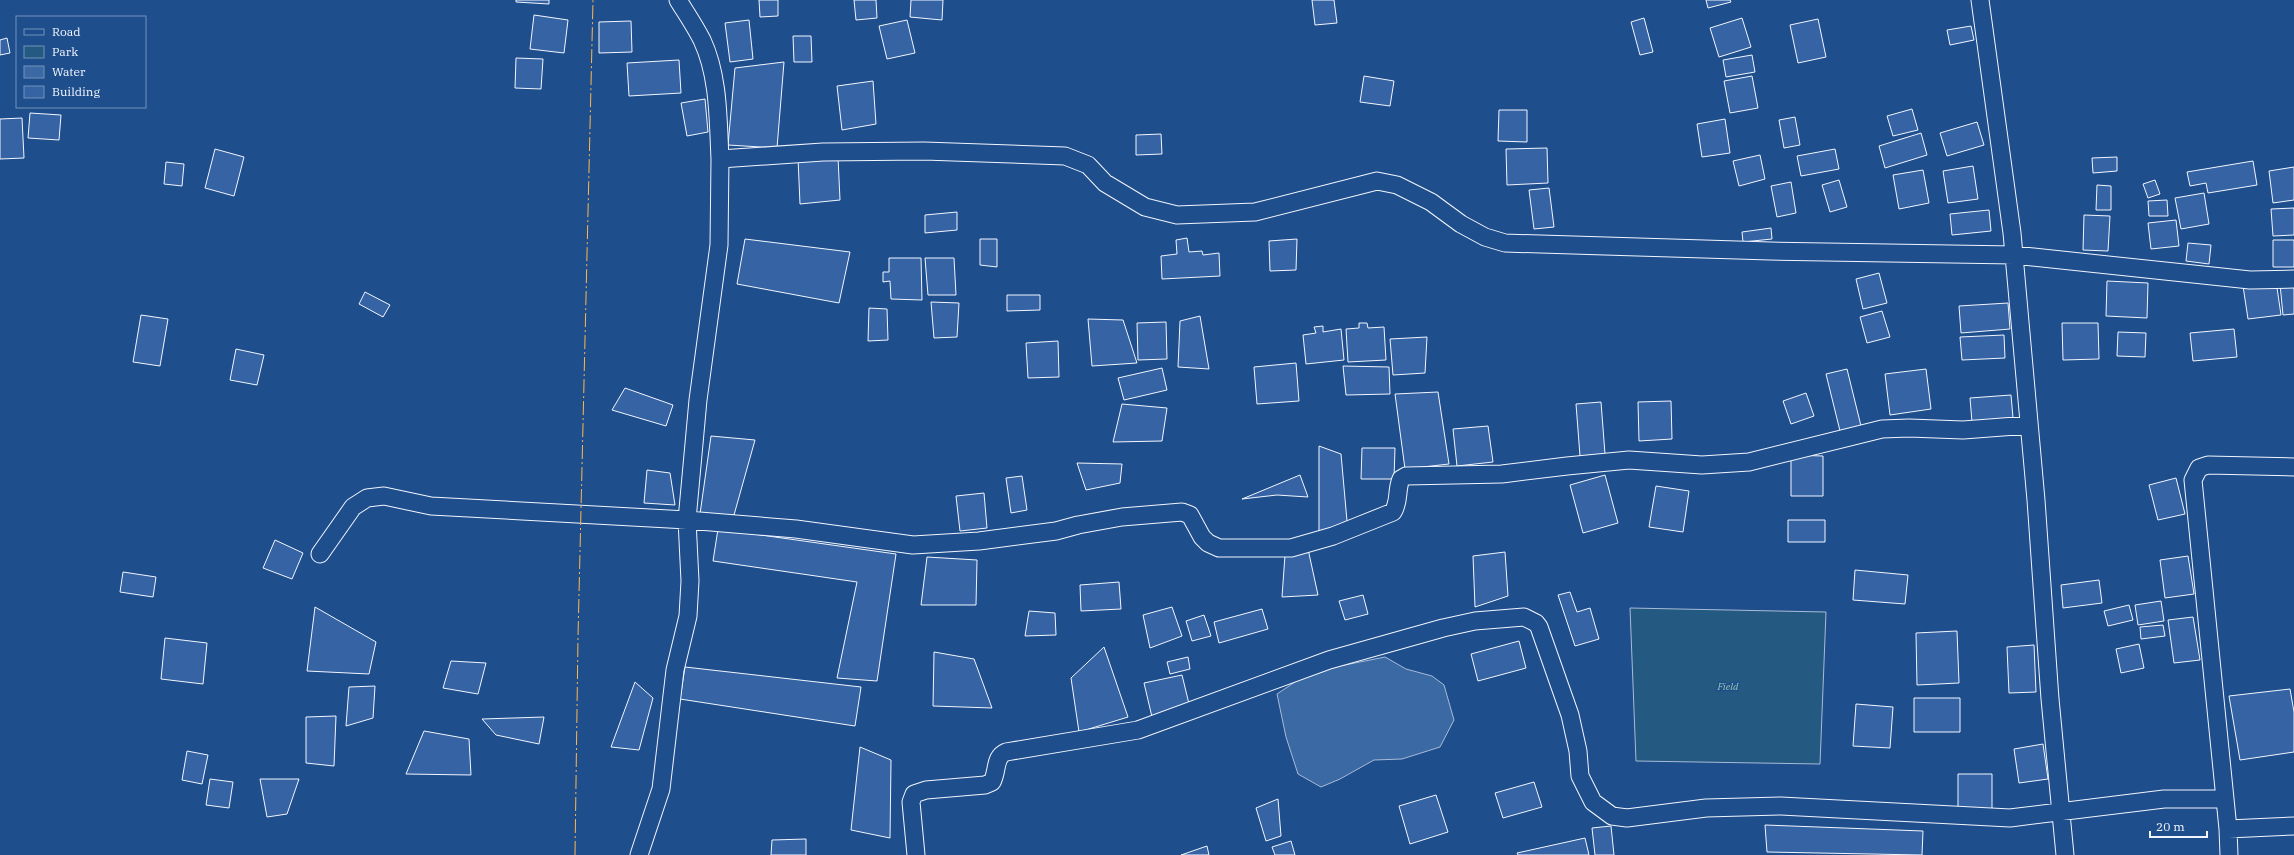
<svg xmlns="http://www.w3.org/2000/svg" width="2294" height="855" viewBox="0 0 2294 855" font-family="'IBM Plex Serif',serif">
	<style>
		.green { fill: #245a82; stroke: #a8bbd7 }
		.water { fill: #3b69a3; stroke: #a8bbd7 }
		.building { fill: #3563a3; stroke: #f2f6ff }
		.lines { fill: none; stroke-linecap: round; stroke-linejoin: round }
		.street-casing { stroke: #f2f6ff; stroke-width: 19 }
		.street { stroke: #1f4e8c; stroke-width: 17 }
		.power { stroke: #ffb74d; stroke-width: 1; stroke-dasharray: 14 3 2 3; stroke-linecap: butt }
		.labels { text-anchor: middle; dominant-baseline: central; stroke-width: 3; stroke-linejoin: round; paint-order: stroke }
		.park-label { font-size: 10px; font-style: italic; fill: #97c8a6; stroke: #1f4e8c }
	</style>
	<rect width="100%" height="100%" fill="#1f4e8c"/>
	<path class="green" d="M 1630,608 L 1826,612 L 1820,764 L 1636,761 Z"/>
	<path class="water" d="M 1385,657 L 1406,669 L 1432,676 L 1444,685 L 1454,720 L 1440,747 L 1402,759 L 1374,760 L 1340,779 L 1321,787 L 1298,774 L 1286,737 L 1277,694 L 1310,672 Z"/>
	<path class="building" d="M 516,0 L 549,0 L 549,4 L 516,2 Z
		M 759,0 L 778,0 L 778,16 L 760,17 Z
		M 854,0 L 876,0 L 877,18 L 856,20 Z
		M 911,0 L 943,0 L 942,20 L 910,17 Z
		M 1312,0 L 1334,0 L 1337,23 L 1315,25 Z
		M 1706,0 L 1730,0 L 1731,2 L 1708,8 Z
		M 534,15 L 568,20 L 564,53 L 530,49 Z
		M 1644,18 L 1653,52 L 1640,55 L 1631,22 Z
		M 1742,18 L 1751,47 L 1719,57 L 1710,28 Z
		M 1818,19 L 1826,57 L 1798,63 L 1790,25 Z
		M 749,20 L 753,59 L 730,62 L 725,23 Z
		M 907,20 L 915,53 L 887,59 L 879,26 Z
		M 631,21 L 632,52 L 599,53 L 599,22 Z
		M 1971,26 L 1974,40 L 1950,45 L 1947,30 Z
		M 793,36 L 811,36 L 812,62 L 794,62 Z
		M 7,38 L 10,53 L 0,55 L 0,40 Z
		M 1752,55 L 1755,72 L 1726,77 L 1723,60 Z
		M 516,58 L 543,59 L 541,89 L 515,88 Z
		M 679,60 L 681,93 L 629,96 L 627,63 Z
		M 784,62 L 777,148 L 728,145 L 735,68 Z
		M 1364,76 L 1394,81 L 1390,106 L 1360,102 Z
		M 1752,76 L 1758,108 L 1730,113 L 1724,81 Z
		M 873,81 L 876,124 L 842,130 L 837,86 Z
		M 705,99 L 708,132 L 687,136 L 681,103 Z
		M 1912,109 L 1918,130 L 1893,136 L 1887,116 Z
		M 1499,110 L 1527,110 L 1527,142 L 1498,141 Z
		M 30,113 L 61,115 L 59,140 L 28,138 Z
		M 1795,117 L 1800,145 L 1784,148 L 1779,120 Z
		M 22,118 L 24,158 L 0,159 L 0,119 Z
		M 1725,119 L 1730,153 L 1702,157 L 1697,124 Z
		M 1977,122 L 1984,145 L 1947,156 L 1940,133 Z
		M 1921,133 L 1927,155 L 1885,168 L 1879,146 Z
		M 1161,134 L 1162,154 L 1136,155 L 1136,135 Z
		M 1547,148 L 1548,183 L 1507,185 L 1506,149 Z
		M 215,149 L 244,157 L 234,196 L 205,188 Z
		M 1835,149 L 1839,169 L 1801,176 L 1797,156 Z
		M 1760,155 L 1765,179 L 1739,186 L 1733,161 Z
		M 838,157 L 840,200 L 800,204 L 798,158 Z
		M 2117,157 L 2117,171 L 2093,173 L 2092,158 Z
		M 2253,161 L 2257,185 L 2208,193 L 2206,183 L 2190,186 L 2187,172 Z
		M 166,162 L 184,164 L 182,186 L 164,184 Z
		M 1973,166 L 1978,199 L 1948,203 L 1943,171 Z
		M 2294,167 L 2294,200 L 2273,203 L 2269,171 Z
		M 1923,170 L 1929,203 L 1899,209 L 1893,175 Z
		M 1839,180 L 1847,207 L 1830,212 L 1822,185 Z
		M 2155,180 L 2160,194 L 2148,198 L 2143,184 Z
		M 1791,182 L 1796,213 L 1777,217 L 1771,186 Z
		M 2097,185 L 2111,186 L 2111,210 L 2096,210 Z
		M 1549,188 L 1554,227 L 1534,229 L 1529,190 Z
		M 2204,193 L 2209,224 L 2181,229 L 2175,198 Z
		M 2167,200 L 2168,216 L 2149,216 L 2148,201 Z
		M 2294,208 L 2294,235 L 2273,236 L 2271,209 Z
		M 1989,210 L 1991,231 L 1952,235 L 1950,214 Z
		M 957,212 L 957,230 L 925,233 L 925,215 Z
		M 2084,215 L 2110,216 L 2108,251 L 2083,250 Z
		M 2176,220 L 2179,246 L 2151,249 L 2148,223 Z
		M 1771,228 L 1772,239 L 1743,242 L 1742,232 Z
		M 1187,238 L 1189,252 L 1202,251 L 1203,255 L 1219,253 L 1220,276 L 1162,279 L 1161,256 L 1177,254 L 1176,240 Z
		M 745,239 L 850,252 L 839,303 L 737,284 Z
		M 980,239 L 997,239 L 997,267 L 980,265 Z
		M 1297,239 L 1296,270 L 1270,271 L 1269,241 Z
		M 2273,240 L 2294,240 L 2294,267 L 2273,267 Z
		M 2188,243 L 2211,245 L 2209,264 L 2186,261 Z
		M 889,258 L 921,258 L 922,300 L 891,299 L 890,281 L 883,282 L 883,272 L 889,272 Z
		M 925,258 L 954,258 L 956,295 L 928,295 Z
		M 1879,273 L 1887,303 L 1863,309 L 1856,279 Z
		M 2107,281 L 2148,283 L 2147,318 L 2106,316 Z
		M 2276,281 L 2281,315 L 2248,319 L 2243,286 Z
		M 2294,282 L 2294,314 L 2283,315 L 2280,284 Z
		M 365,292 L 390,305 L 383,317 L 359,304 Z
		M 1007,295 L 1040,295 L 1040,310 L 1007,311 Z
		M 931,302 L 959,303 L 957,337 L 934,338 Z
		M 2008,303 L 2010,329 L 1961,333 L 1959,306 Z
		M 869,308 L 887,309 L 888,340 L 868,341 Z
		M 1882,311 L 1890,337 L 1867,343 L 1860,317 Z
		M 141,315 L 168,319 L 160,366 L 133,362 Z
		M 1200,316 L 1209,369 L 1178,367 L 1180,321 Z
		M 1088,319 L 1123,320 L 1137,363 L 1092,366 Z
		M 1166,322 L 1167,359 L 1138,360 L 1137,323 Z
		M 1359,323 L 1367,323 L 1368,328 L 1384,327 L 1386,360 L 1348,362 L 1346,329 L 1359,328 Z
		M 2062,323 L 2098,323 L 2099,359 L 2063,360 Z
		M 1323,326 L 1323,332 L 1341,329 L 1344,360 L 1306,364 L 1303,335 L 1316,333 L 1314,327 Z
		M 2234,329 L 2237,357 L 2193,361 L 2190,333 Z
		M 2118,332 L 2146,333 L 2145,357 L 2117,356 Z
		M 2004,335 L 2005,358 L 1962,360 L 1960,337 Z
		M 1427,337 L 1425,373 L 1393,375 L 1390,339 Z
		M 1058,341 L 1059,377 L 1028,378 L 1026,343 Z
		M 236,349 L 264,355 L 257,385 L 230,380 Z
		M 1296,363 L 1299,401 L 1257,404 L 1254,367 Z
		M 1343,366 L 1389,367 L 1390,394 L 1346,395 Z
		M 1162,368 L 1167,390 L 1124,400 L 1118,378 Z
		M 1847,369 L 1861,426 L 1840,431 L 1826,374 Z
		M 1926,369 L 1931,409 L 1890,415 L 1885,374 Z
		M 625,388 L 673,405 L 666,426 L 612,410 Z
		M 1438,392 L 1449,464 L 1405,469 L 1395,394 Z
		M 1806,393 L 1814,416 L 1791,424 L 1783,401 Z
		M 2011,395 L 2013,418 L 1972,422 L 1970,398 Z
		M 1671,401 L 1672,439 L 1639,441 L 1638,402 Z
		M 1601,402 L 1605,454 L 1580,456 L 1576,404 Z
		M 1122,404 L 1167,408 L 1162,441 L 1113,442 Z
		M 1488,426 L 1493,462 L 1457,466 L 1453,429 Z
		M 711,436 L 755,440 L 734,515 L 700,514 Z
		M 1319,446 L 1341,454 L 1347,521 L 1319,533 Z
		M 1362,448 L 1395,448 L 1394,479 L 1361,479 Z
		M 1791,455 L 1823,456 L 1823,496 L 1791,496 Z
		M 1077,463 L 1122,464 L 1120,483 L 1086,490 Z
		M 647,470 L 670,473 L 675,505 L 644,503 Z
		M 1300,475 L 1308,497 L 1277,495 L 1242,499 Z
		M 1605,475 L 1618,523 L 1583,533 L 1570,485 Z
		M 1022,476 L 1027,510 L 1011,513 L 1006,478 Z
		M 2176,478 L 2185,514 L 2158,520 L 2149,485 Z
		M 1656,486 L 1689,491 L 1683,532 L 1649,527 Z
		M 984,493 L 987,528 L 960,531 L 956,496 Z
		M 1788,520 L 1825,520 L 1825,542 L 1788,542 Z
		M 718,529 L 896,554 L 877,681 L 837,678 L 857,582 L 713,561 Z
		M 275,540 L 303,553 L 292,579 L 263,568 Z
		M 1308,549 L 1318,595 L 1282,597 L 1285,555 Z
		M 1505,552 L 1508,596 L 1475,607 L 1473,556 Z
		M 2188,556 L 2194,594 L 2165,598 L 2160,560 Z
		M 927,557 L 977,560 L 976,605 L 921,605 Z
		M 1855,570 L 1908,575 L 1905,604 L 1853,600 Z
		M 123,572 L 156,577 L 153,597 L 120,592 Z
		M 2099,580 L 2102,603 L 2063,608 L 2061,585 Z
		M 1119,582 L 1121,609 L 1081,611 L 1080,585 Z
		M 1570,592 L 1577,612 L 1590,608 L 1599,639 L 1575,646 L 1558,595 Z
		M 1363,595 L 1368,614 L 1345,620 L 1339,601 Z
		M 2161,601 L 2164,621 L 2138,625 L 2135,605 Z
		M 2129,605 L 2133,620 L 2108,626 L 2104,611 Z
		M 315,607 L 376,642 L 369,674 L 307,671 Z
		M 1172,607 L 1182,636 L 1150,648 L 1143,615 Z
		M 1262,609 L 1268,629 L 1219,643 L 1214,622 Z
		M 1029,611 L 1055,613 L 1056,635 L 1025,636 Z
		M 1204,615 L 1211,636 L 1192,641 L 1186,621 Z
		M 2193,617 L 2200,660 L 2174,663 L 2168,620 Z
		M 2163,625 L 2165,636 L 2141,639 L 2140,627 Z
		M 1957,631 L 1959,683 L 1917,685 L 1916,633 Z
		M 165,638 L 207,643 L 203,684 L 161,679 Z
		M 1519,641 L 1526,668 L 1478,681 L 1471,654 Z
		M 2139,644 L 2144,668 L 2121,673 L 2116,649 Z
		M 2034,645 L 2036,692 L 2009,693 L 2007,647 Z
		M 1104,647 L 1128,717 L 1079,732 L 1071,678 Z
		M 934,652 L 974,659 L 992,708 L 933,706 Z
		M 1188,657 L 1190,669 L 1170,674 L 1167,662 Z
		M 451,661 L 486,663 L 478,694 L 443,688 Z
		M 685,667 L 861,687 L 855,726 L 680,699 Z
		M 1182,675 L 1190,708 L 1152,717 L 1144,683 Z
		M 635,682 L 653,698 L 639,750 L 611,747 Z
		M 375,686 L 373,718 L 346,726 L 349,687 Z
		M 2290,689 L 2294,712 L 2294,752 L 2240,760 L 2229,696 Z
		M 1914,698 L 1960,698 L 1960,732 L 1914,732 Z
		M 1856,704 L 1893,707 L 1890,748 L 1853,746 Z
		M 336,716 L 334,766 L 306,763 L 306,717 Z
		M 544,717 L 539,744 L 496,735 L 482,719 Z
		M 424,731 L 469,739 L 471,775 L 406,774 Z
		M 2043,744 L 2048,779 L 2019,783 L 2014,749 Z
		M 860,747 L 891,760 L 890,838 L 851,830 Z
		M 187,751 L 208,755 L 202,784 L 182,780 Z
		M 1958,774 L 1992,774 L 1992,811 L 1958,811 Z
		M 210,779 L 233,782 L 229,808 L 206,805 Z
		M 260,779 L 299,779 L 287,814 L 267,817 Z
		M 1534,782 L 1542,807 L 1503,818 L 1495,793 Z
		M 1436,795 L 1448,832 L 1410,844 L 1399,806 Z
		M 1278,799 L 1281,836 L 1266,841 L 1256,808 Z
		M 1765,825 L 1923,831 L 1922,855 L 1767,852 Z
		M 1611,826 L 1614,855 L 1595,855 L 1592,828 Z
		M 1585,838 L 1589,855 L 1518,855 L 1517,853 Z
		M 806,839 L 806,855 L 771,855 L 772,840 Z
		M 1291,841 L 1295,855 L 1275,855 L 1272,847 Z
		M 1207,846 L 1209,855 L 1181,855 Z"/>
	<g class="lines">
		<defs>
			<path id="street" d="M 678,0 C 686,13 695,26 702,40 C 719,76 718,120 720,159 L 823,152 L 924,151 L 1065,156 L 1088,165 L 1105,183 L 1145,207 L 1177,215 L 1255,212 L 1377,181 L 1397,185 L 1431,202 L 1461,224 L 1485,237 L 1505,243 L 1770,251 L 2014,255 L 2250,280 L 2294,279
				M 1980,0 L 2012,233 L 2036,500 L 2050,699 L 2065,855
				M 720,159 L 719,245 L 698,400 L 687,520 L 796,529 L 913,545 L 979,541 L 1056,531 L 1078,525 L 1122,517 L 1182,512 L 1190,515 L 1202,537 L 1208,543 L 1219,548 L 1291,548 L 1333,536 L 1393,512 C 1400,501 1396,490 1401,479 L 1406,476 L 1502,474 L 1567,466 L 1629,460 L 1702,465 L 1749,462 L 1882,429 L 1909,428 L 1963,430 L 2029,425
				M 320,554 L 353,507 L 367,498 L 384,496 L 431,506 L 687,520 L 690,581 L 688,616 L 675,670 L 661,789 L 639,855
				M 2225,799 L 2193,480 L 2199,468 L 2208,465 L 2294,467
				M 2228,829 L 2229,855
				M 916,855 L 911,802 L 914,794 L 926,790 L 985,785 L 992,782 C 998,771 994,757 1006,752 L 1138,730 L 1329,660 L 1443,628 L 1475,621 L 1524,617 L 1536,623 L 1539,627 L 1570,715 L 1578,751 L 1580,776 L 1593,802 L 1612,816 L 1627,818 L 1706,808 L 1781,806 L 2010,818 L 2164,799 L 2225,799 L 2228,829 L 2294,826"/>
		</defs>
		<use href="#street" class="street-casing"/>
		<use href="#street" class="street"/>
		<path class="power" d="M 575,855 L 578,637 L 593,0"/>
	</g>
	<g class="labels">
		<g class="park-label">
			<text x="1728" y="686">Field</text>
		</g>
	</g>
	<rect x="16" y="16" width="130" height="92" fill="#1f4e8c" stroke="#7391ba"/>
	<rect x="24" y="29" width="20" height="6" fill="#1f4e8c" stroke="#7391ba"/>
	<text x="52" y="36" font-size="12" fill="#f2f6ff">Road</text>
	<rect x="24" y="46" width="20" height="12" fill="#245a82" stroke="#7391ba"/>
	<text x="52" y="56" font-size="12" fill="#f2f6ff">Park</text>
	<rect x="24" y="66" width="20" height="12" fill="#3b69a3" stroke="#7391ba"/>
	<text x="52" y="76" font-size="12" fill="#f2f6ff">Water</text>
	<rect x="24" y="86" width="20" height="12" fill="#3563a3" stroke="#7391ba"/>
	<text x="52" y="96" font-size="12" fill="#f2f6ff">Building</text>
	<path d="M2150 831v6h57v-6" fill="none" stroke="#f2f6ff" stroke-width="2"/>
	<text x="2156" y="831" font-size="12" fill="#f2f6ff" stroke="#1f4e8c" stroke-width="3" paint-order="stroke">20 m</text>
</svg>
